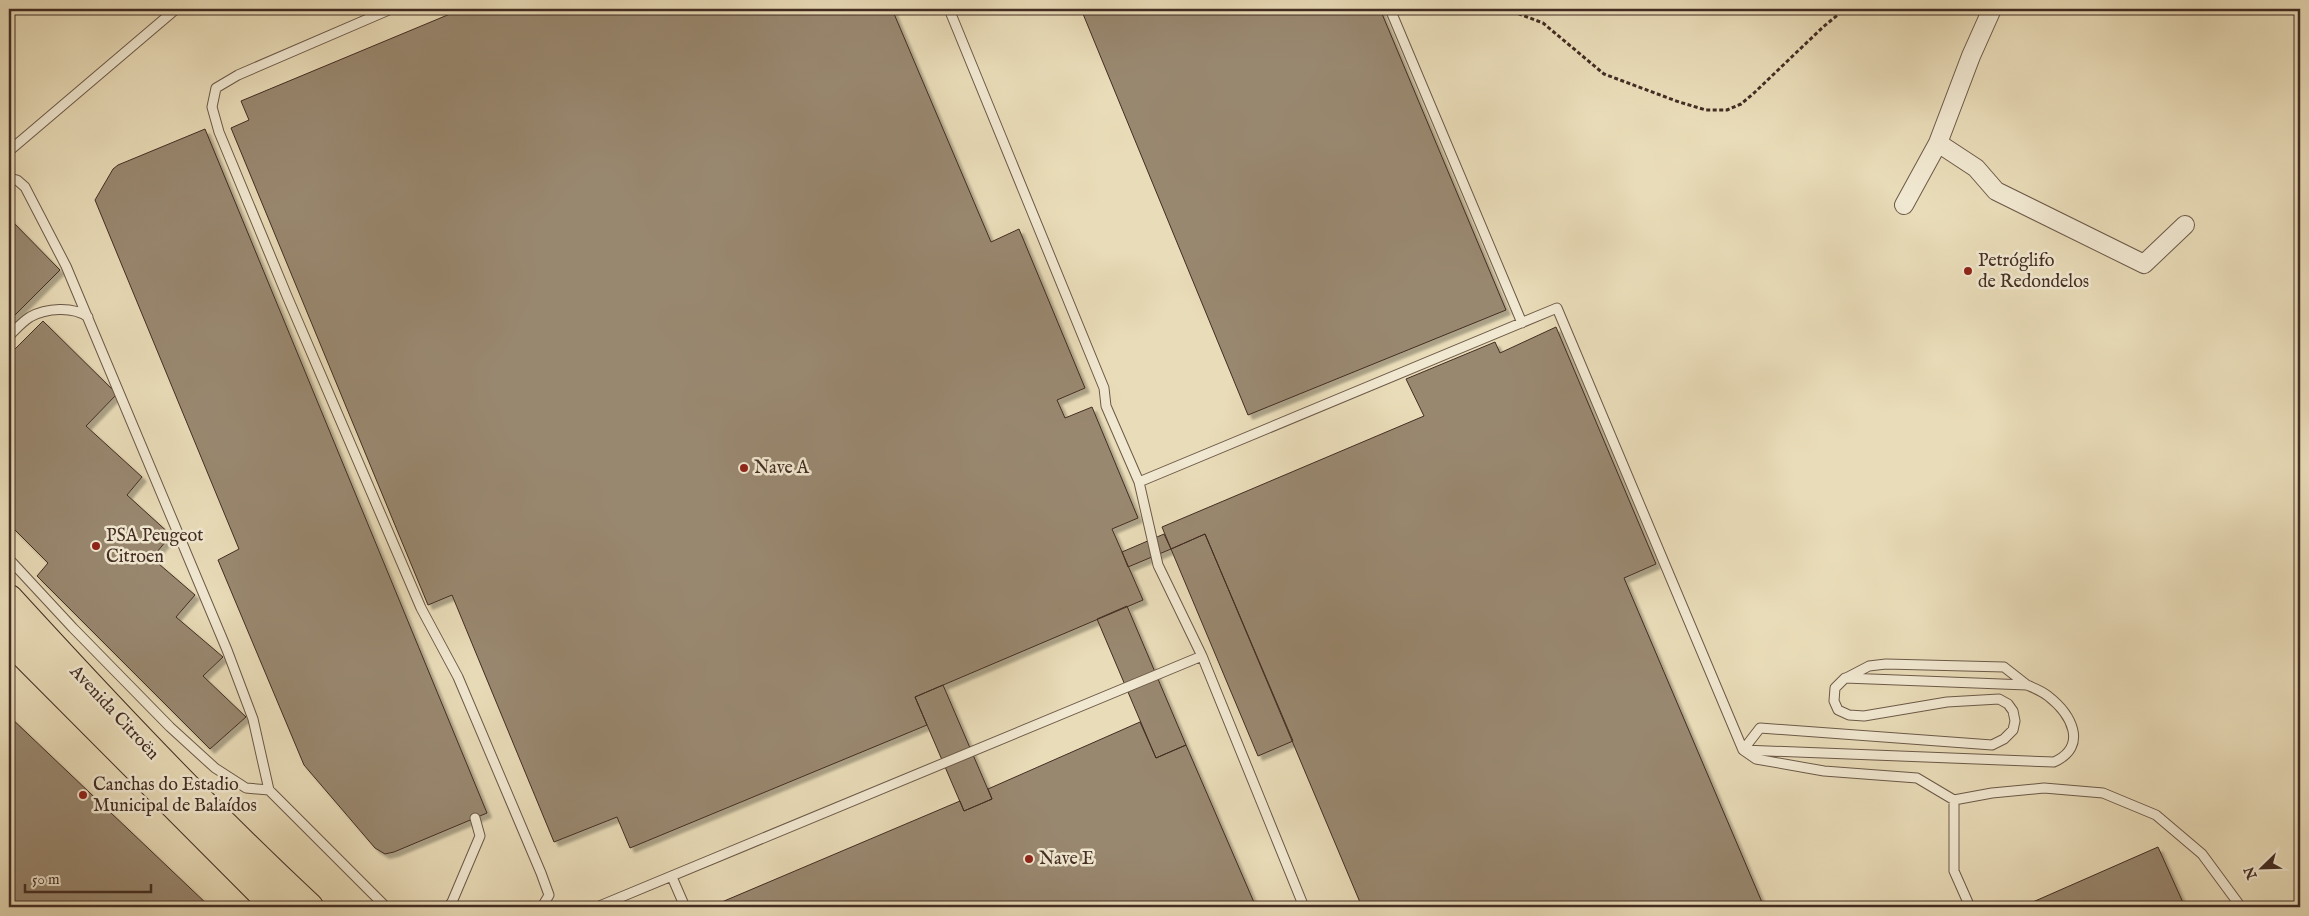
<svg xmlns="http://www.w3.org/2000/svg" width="2309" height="916" viewBox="0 0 2309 916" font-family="'IM FELL English',serif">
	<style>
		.building { fill: #998870; stroke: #432d23; filter: url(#shadow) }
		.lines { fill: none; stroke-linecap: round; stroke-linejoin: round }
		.lane-casing { stroke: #6c5948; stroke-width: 11 }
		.street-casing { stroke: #6c5948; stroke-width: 20 }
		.primary-casing { stroke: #432d23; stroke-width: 30 }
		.path { stroke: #432d23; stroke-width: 3; stroke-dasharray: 4 2.5; stroke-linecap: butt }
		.lane { stroke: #f1e8d1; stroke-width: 9 }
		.street { stroke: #f1e8d1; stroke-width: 18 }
		.primary { stroke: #e9dcb8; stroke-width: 28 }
		.poi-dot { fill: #8f2418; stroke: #f1e8d1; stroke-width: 2 }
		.labels { text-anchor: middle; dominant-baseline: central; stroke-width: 5; stroke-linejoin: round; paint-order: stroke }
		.poi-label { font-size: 18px; fill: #432d23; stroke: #f1e8d1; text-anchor: start }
		.street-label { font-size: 18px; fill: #432d23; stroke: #f1e8d1 }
	</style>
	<defs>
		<filter id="shadow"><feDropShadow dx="4.5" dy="4.5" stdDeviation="1" flood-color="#0004"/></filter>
	</defs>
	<rect width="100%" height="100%" fill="#e9dcb8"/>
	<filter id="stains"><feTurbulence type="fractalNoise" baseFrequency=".004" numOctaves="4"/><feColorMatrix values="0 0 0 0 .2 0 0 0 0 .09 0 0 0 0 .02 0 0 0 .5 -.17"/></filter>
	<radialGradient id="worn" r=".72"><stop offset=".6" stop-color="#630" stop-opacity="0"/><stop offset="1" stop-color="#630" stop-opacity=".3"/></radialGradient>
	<path class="building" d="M 462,9 L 892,9 L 991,242 L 1019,229 L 1085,388 L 1057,400 L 1065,418 L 1092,407 L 1138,518 L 1112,529 L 1143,600 L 915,697 L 927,725 L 630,848 L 617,817 L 554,842 L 452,595 L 428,605 L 231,128 L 249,120 L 241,101 Z
		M 1081,9 L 1380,9 L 1506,310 L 1248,415 Z
		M 205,129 L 487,813 L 394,852 L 385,854 L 375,848 L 304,765 L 218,560 L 239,549 L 95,200 L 113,169 L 118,165 Z
		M 9,218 L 60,270 L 9,321 Z
		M 43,321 L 117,394 L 86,426 L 142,477 L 127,495 L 171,535 L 152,558 L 195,595 L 176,617 L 223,657 L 203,676 L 246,717 L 210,749 L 37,576 L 48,563 L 9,524 L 9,355 Z
		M 1556,327 L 1656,564 L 1624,578 L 1764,907 L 1362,907 L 1205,534 L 1171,549 L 1162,527 L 1424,416 L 1406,379 L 1495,342 L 1500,353 Z
		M 1164,534 L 1171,549 L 1128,567 L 1122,552 Z
		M 1205,534 L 1293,741 L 1258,756 L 1171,549 Z
		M 1127,606 L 1186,745 L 1156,758 L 1097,619 Z
		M 943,685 L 992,799 L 964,811 L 915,697 Z
		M 9,716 L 210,907 L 9,907 Z
		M 1140,722 L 1156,758 L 1186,745 L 1256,907 L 710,907 L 960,801 L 964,811 L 992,799 L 988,789 Z
		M 2158,847 L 2185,907 L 2027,907 L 2026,905 Z"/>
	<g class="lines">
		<defs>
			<path id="lane" d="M 391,9 L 238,75 L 216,88 L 212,107 L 219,132 L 287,296 L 421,608 L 458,677 L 541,873 L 549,895 L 542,907
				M 949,9 L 1104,388 L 1106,406 L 1139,482 L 1158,565 L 1202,656 L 1304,907
				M 1390,9 L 1522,323
				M 9,151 L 176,9
				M 9,178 L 17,180 L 25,187 L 66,266 L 227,650 L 253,719 L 269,790 L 386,907
				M 9,336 C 15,330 22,322 30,317 C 46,308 73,306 88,317
				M 1139,482 L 1557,308 L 1743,750 L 1756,759 L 1824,771 L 1917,778 L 1954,800 L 1992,793 L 2044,788 L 2103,793 L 2156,815 L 2202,854 L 2241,907
				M 9,559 L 73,628 L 170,727 L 215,768 L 246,788 L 269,790
				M 1848,677 L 1869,666 L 1886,664 L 2004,667 L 2027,685
				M 1845,678 L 2027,685 C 2034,688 2042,691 2048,696 C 2071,714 2089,746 2054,762 L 1743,750 L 1760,728 L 1992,745 L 2004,739 L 2013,730 L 2015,721 L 2013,711 L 2008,704 L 1999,699 L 1947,702 L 1864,716 L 1849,715 L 1838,710 L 1834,701 L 1835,688 Z
				M 1954,800 L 1954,871 L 1970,907
				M 672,877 L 685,907
				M 448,907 L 452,902 L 480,836 L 475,818
				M 597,907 L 1202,656"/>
			<path id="street" d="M 1938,143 L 1976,168 L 1996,191 L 2144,264 L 2185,225
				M 1904,205 L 1938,143 L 1971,56 L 1992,9"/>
			<path id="primary" d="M 9,599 C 106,705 204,809 309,907
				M 9,639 L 276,907"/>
		</defs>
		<use href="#lane" class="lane-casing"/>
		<use href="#street" class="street-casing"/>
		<use href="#primary" class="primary-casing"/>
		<path class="path" d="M 1506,9 L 1543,23 L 1604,74 L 1679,102 L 1706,110 L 1727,110 L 1741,104 L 1754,93 L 1823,27 L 1845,9"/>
		<use href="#lane" class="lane"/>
		<use href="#street" class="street"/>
		<use href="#primary" class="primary"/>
	</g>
	<g class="poi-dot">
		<circle cx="1968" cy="271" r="5"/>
		<circle cx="744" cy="468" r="5"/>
		<circle cx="96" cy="546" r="5"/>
		<circle cx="83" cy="795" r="5"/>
		<circle cx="1029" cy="859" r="5"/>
	</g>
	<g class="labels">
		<g class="poi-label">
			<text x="1978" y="261">Petróglifo<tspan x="1978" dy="21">de Redondelos</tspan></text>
			<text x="754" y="468">Nave A</text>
			<text x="106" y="536">PSA Peugeot<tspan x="106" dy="21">Citroen</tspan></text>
			<text x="93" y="785">Canchas do Estadio<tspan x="93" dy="21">Municipal de Balaídos</tspan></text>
			<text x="1039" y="859">Nave E</text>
		</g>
		<g class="street-label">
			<text transform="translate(114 713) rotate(47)">Avenida Citroën</text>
		</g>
	</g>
	<rect width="2309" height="916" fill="none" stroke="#e9dcb8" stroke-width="30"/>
	<rect x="10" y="10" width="2289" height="896" fill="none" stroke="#432d23" stroke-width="2.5"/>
	<rect x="15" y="15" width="2279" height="886" fill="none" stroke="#432d23"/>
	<g transform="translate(2262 868) rotate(247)" stroke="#f1e8d1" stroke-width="4" paint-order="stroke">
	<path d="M0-4L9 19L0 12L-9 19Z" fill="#432d23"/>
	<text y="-8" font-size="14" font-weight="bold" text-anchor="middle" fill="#432d23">N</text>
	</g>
	<path d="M25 884v8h126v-8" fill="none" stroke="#432d23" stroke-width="2.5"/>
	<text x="32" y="884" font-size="15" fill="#432d23" stroke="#f1e8d1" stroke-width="4" paint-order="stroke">50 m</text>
	<rect width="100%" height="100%" filter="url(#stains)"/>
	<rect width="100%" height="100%" fill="url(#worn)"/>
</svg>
